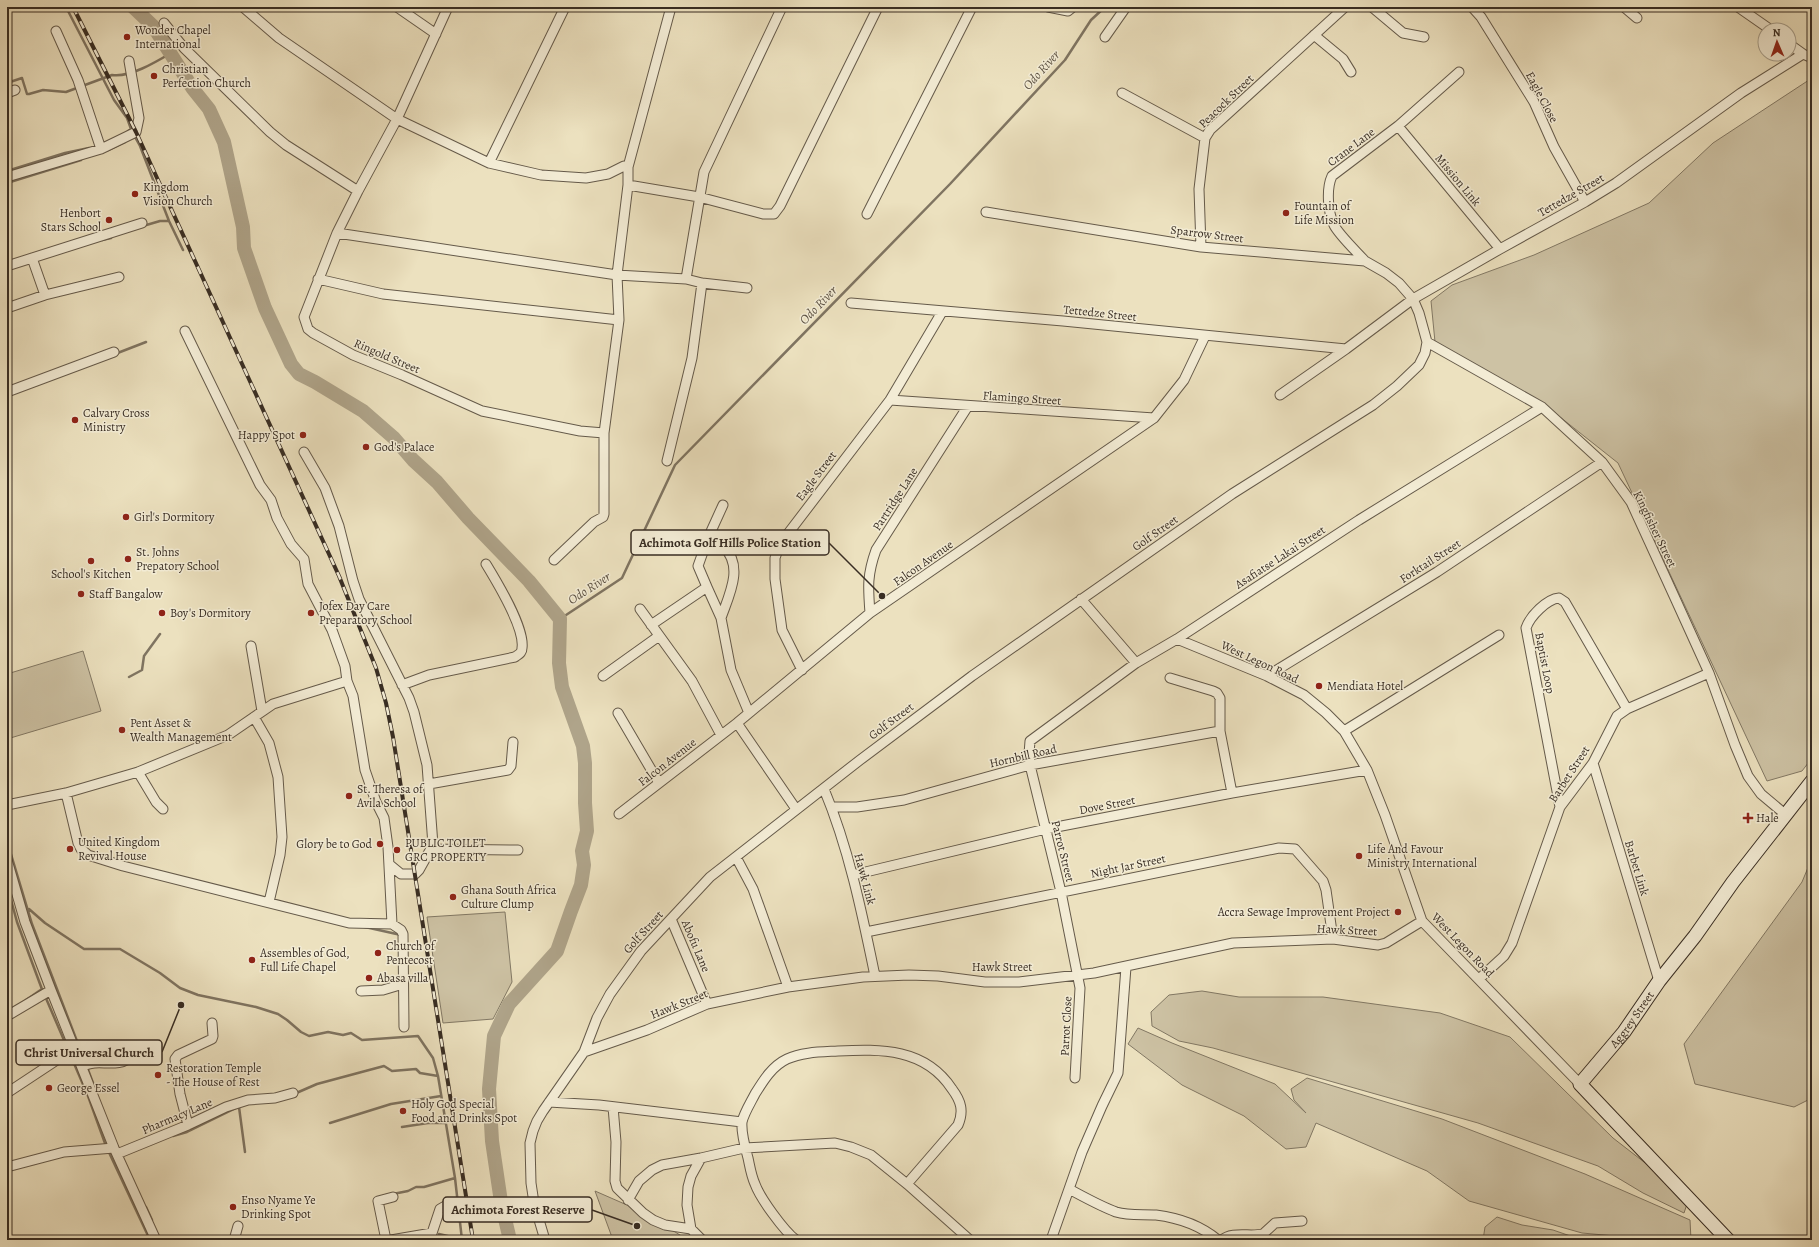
<svg xmlns="http://www.w3.org/2000/svg" width="1819" height="1247" viewBox="0 0 1819 1247" font-family="Alegreya,serif">
	<style>
		.green { fill: #cdc2a4; stroke: #827864 }
		.lines { fill: none; stroke-linecap: round; stroke-linejoin: round }
		.stream { stroke: #7f7461; stroke-width: 2.5 }
		.river { stroke: #afa48a; stroke-width: 14 }
		.street-casing { stroke: #655a4a; stroke-width: 11 }
		.secondary-casing { stroke: #382d23; stroke-width: 15 }
		.street { stroke: #f3ecd5; stroke-width: 9 }
		.secondary { stroke: #f3ecd5; stroke-width: 13 }
		.rail-casing { stroke: #382d23; stroke-width: 4 }
		.rail { stroke: #f3ecd5; stroke-width: 2.5; stroke-dasharray: 8; stroke-linecap: butt }
		.poi-dot { fill: #8f2418; stroke: #f3ecd5; stroke-width: 1.5 }
		.labels { text-anchor: middle; dominant-baseline: central; stroke-width: 3; stroke-linejoin: round; paint-order: stroke }
		.poi-label { font-size: 12px; fill: #382d23; stroke: #f3ecd5; text-anchor: start }
		.street-label { font-size: 12px; fill: #382d23; stroke: #f3ecd5 }
		.water-label { font-size: 13px; font-style: italic; fill: #5c5142; stroke: #f3ecd5 }
		.leader { fill: none; stroke: #382d23; stroke-width: 1.5 }
		.callout-dot { fill: #382d23; stroke: #f3ecd5; stroke-width: 1.5 }
		.callout { fill: #f3ecd5; stroke: #382d23; stroke-width: 1.5 }
		.callout-label { font-size: 13px; text-anchor: middle; font-weight: bold; fill: #382d23 }
	</style>
	<rect width="100%" height="100%" fill="#ece1bf"/>
	<filter id="stains"><feTurbulence type="fractalNoise" baseFrequency=".005" numOctaves="4"/><feColorMatrix values="0 0 0 0 .2 0 0 0 0 .09 0 0 0 0 .02 0 0 0 .5 -.17"/></filter>
	<radialGradient id="worn" r=".72"><stop offset=".6" stop-color="#630" stop-opacity="0"/><stop offset="1" stop-color="#630" stop-opacity=".3"/></radialGradient>
	<path class="green" d="M 1812,78 L 1812,758 L 1802,771 L 1767,781 L 1618,463 L 1541,402 L 1435,342 L 1431,301 L 1452,285 L 1534,255 L 1649,203 L 1713,143 Z
		M 83,651 L 101,711 L 7,739 L 7,674 Z
		M 1812,858 L 1812,1098 L 1794,1107 L 1695,1084 L 1684,1044 L 1802,882 Z
		M 505,912 L 512,982 L 493,1019 L 443,1023 L 427,917 Z
		M 1202,991 L 1239,997 L 1323,997 L 1440,1013 L 1510,1037 L 1613,1138 L 1653,1169 L 1688,1201 L 1684,1213 L 1643,1193 L 1598,1166 L 1478,1123 L 1213,1048 L 1179,1041 L 1152,1026 L 1151,1012 L 1169,995 Z
		M 1138,1028 L 1172,1043 L 1275,1084 L 1306,1113 L 1294,1100 L 1291,1089 L 1307,1078 L 1442,1119 L 1585,1174 L 1690,1220 L 1691,1240 L 1659,1240 L 1582,1233 L 1469,1201 L 1427,1171 L 1316,1123 L 1306,1147 L 1286,1149 L 1244,1116 L 1182,1085 L 1128,1044 Z
		M 595,1191 L 643,1212 L 688,1240 L 613,1240 Z
		M 1497,1217 L 1522,1225 L 1553,1230 L 1582,1240 L 1483,1240 L 1485,1227 Z"/>
	<g class="lines">
		<path class="stream" d="M 66,7 L 114,100 L 127,118 L 131,129 L 128,131
			M 7,83 L 22,78 L 27,94 L 29,94 L 43,90 L 66,92 L 112,75 C 129,78 156,62 171,53
			M 133,138 L 135,137 L 140,146 L 169,221 L 183,250
			M 108,150 L 125,142
			M 7,171 L 65,153 L 89,148
			M 7,183 L 81,160
			M 143,226 L 160,221 L 169,221
			M 102,240 L 111,238
			M 115,354 L 146,342
			M 560,619 L 622,578 L 675,465 L 950,184 L 1065,60 L 1091,20 L 1105,7
			M 129,677 L 142,670 L 144,656 L 160,634
			M 7,841 L 32,924 L 85,1062
			M 7,885 L 17,922 L 43,992
			M 29,909 L 45,923 L 84,949 L 120,949 L 160,973 L 180,988 L 198,995 L 256,1007 L 278,1014 L 287,1020 L 301,1032 L 309,1036 L 328,1032 L 343,1035 L 351,1033 L 362,1040 L 418,1036 L 433,1058 L 438,1076 L 455,1178 L 462,1240
			M 365,927 L 401,935
			M 45,996 L 88,1096 L 106,1146 L 150,1240
			M 26,1000 L 42,989
			M 60,1063 L 72,1057
			M 87,1067 L 93,1083
			M 294,1094 L 317,1084 L 384,1066 L 392,1071 L 416,1069 L 420,1073 L 438,1076
			M 239,1107 L 245,1152
			M 330,1123 L 391,1104 L 441,1096
			M 402,1127 L 428,1123 L 445,1123
			M 173,1136 L 187,1132 L 236,1108
			M 393,1194 L 408,1191 L 416,1187 L 424,1187 L 455,1178
			M 146,1207 L 152,1220
			M 449,1207 L 458,1207
			M 434,1240 L 438,1239 L 439,1234 L 456,1238 L 462,1237"/>
		<path class="river" d="M 133,7 L 153,26 L 193,89 L 209,109 L 224,142 L 243,227 L 244,248 L 265,308 L 291,364 L 299,374 L 315,382 L 363,411 L 394,438 L 413,460 L 437,482 L 468,518 L 529,581 L 560,619 L 559,663 L 562,687 L 583,746 L 585,763 L 585,803 L 587,831 L 582,851 L 584,865 L 581,885 L 571,911 L 557,951 L 509,1004 L 494,1036 L 489,1089 L 492,1141 L 501,1202 L 510,1240"/>
		<defs>
			<path id="street" d="M 243,7 L 279,38 L 397,119 L 489,163 L 541,175 L 586,178 L 608,174 L 624,166 L 628,167 L 628,185 L 699,197 L 763,214 L 774,214 L 780,206 L 878,7
				M 397,7 L 436,34
				M 448,7 L 397,119 L 358,191 L 337,233 L 304,317 L 308,329 L 313,333 L 353,355 L 402,375 L 482,411 L 580,431 L 604,433
				M 1048,7 L 1068,11 L 1073,7
				M 1372,7 L 1403,33 L 1424,37
				M 1472,7 L 1481,17 L 1534,102 L 1554,147 L 1585,202
				M 1624,7 L 1637,18
				M 1738,7 L 1771,30
				M 164,23 L 184,48 L 270,132 L 286,145 L 358,191
				M 56,31 L 78,80 L 101,149
				M 1314,35 L 1343,59 L 1351,72
				M 1105,37 L 1126,7
				M 1789,44 L 1803,54 L 1812,58
				M 7,93 L 15,90
				M 1122,93 L 1205,138
				M 1398,126 L 1500,249
				M 489,163 L 565,7
				M 628,167 L 671,7
				M 7,177 L 101,149 L 136,132 L 139,118 L 129,61
				M 867,214 L 972,7
				M 337,233 L 617,275 L 686,279 L 702,283 L 747,288
				M 1201,247 L 1199,189 L 1205,138 L 1210,130 L 1345,7
				M 32,258 L 45,295
				M 1365,261 C 1357,252 1339,235 1334,225 C 1328,213 1326,189 1332,176 L 1398,126 L 1459,72
				M 7,266 L 142,223
				M 318,279 L 383,294 L 619,320
				M 686,279 L 704,172 L 782,7
				M 851,303 L 1063,321 L 1346,349
				M 7,308 L 45,295 L 119,277
				M 185,331 L 260,485 L 271,500 L 277,518 L 291,544 L 304,559 L 308,584 L 332,630 L 345,666 L 347,681 L 353,696 L 365,770 L 376,802 L 384,818 L 388,847 L 392,924
				M 1427,342 L 1542,407 L 1602,462 L 1631,502 L 1674,596 L 1709,673 L 1735,745 L 1748,776 L 1761,794 L 1786,815
				M 7,392 L 114,352
				M 1280,395 L 1346,349 L 1413,299 L 1500,249 L 1585,202 L 1616,183 L 1741,93 L 1803,54
				M 890,400 L 1154,418
				M 304,452 L 325,488 L 339,526 L 353,581 L 359,599 L 409,698 L 414,712 L 427,765 L 433,845 L 419,870 L 415,874 L 401,874 L 390,865
				M 667,461 L 692,358 L 702,283
				M 554,560 L 594,522 L 603,517 L 604,514 L 604,433 L 619,320 L 617,275 L 628,185
				M 707,587 L 698,566 L 708,538
				M 1081,599 L 1136,663
				M 640,609 L 692,681 L 721,735
				M 870,613 C 868,587 867,575 876,550 L 968,406
				M 721,618 C 729,595 744,567 724,547 C 720,543 713,541 708,538 L 723,505
				M 651,625 L 707,587 L 721,618 L 731,670 L 749,713
				M 1177,639 L 1267,676 L 1304,695 L 1326,713 L 1344,731 L 1367,770 L 1385,815 L 1422,921 L 1580,1084
				M 251,646 L 262,711
				M 802,670 L 782,630 L 775,579 L 775,558 L 780,544 L 890,400 L 942,312
				M 603,676 L 659,636
				M 1267,676 L 1437,572 L 1602,462
				M 1170,678 L 1213,691 L 1217,693 L 1220,698 L 1220,731 L 1232,793
				M 402,685 L 429,675 L 515,657 C 519,654 522,653 522,648 C 525,628 497,582 486,564
				M 618,713 L 659,783
				M 254,717 L 269,743 L 278,777 L 282,837 L 280,855 L 269,902
				M 737,723 L 796,809
				M 1344,731 L 1499,635
				M 1593,763 L 1659,981
				M 138,772 L 156,802 L 163,809
				M 429,784 L 508,770 L 511,766 L 513,742
				M 824,789 C 849,849 862,913 875,976
				M 66,793 L 78,843 L 81,849 L 88,855 L 123,866 L 349,923 L 392,924 L 401,930 L 403,934 L 404,1027
				M 7,805 L 66,793 L 138,772 L 228,735 L 273,704 L 347,681
				M 832,807 L 857,807 L 904,800 L 1030,765 L 1220,731
				M 1560,807 L 1526,628 C 1530,616 1547,599 1559,598 L 1565,602 L 1627,709
				M 619,814 L 737,723 L 870,613 L 1154,418 L 1184,380 L 1205,336
				M 431,849 L 518,850
				M 736,857 L 753,889 L 788,987
				M 7,860 L 25,922 L 51,990 L 114,1148 L 156,1240
				M 853,875 L 1046,829 L 1232,793 L 1367,770
				M 671,919 L 707,1004
				M 866,932 L 1279,848 L 1295,849 L 1323,881 L 1326,890 L 1333,939
				M 1479,979 L 1504,956 L 1512,943 L 1560,807 L 1593,763 L 1617,716 L 1627,709 L 1709,673
				M 361,991 L 383,990 L 403,984
				M 7,1016 L 51,990
				M 584,1052 L 647,1030 L 707,1004 L 788,987 L 863,977 L 909,975 L 938,976 L 985,982 L 1019,982 L 1094,973 L 1233,943 L 1333,939 L 1378,945 L 1386,943 L 1422,921
				M 82,1066 C 86,1065 91,1063 95,1063 C 104,1062 124,1066 129,1057
				M 1075,1078 L 1080,988 L 1061,892 L 1030,765 L 1029,754 L 1030,741 L 1136,663 L 1177,639 L 1359,520 L 1542,407
				M 7,1093 L 75,1048
				M 549,1102 L 599,1105 L 742,1122
				M 613,1107 L 616,1142 L 615,1181 L 617,1188 L 643,1213 L 653,1220 L 665,1225 L 691,1229
				M 188,1125 L 180,1094 L 175,1059 L 178,1055 L 212,1039 L 213,1036 L 212,1023
				M 117,1154 L 188,1125 L 226,1107 L 248,1100 L 275,1098 L 293,1093
				M 701,1158 L 691,1176 L 688,1187 L 687,1205 L 691,1229 L 702,1240
				M 7,1167 L 64,1152 L 114,1148
				M 1069,1189 C 1084,1197 1100,1206 1116,1212 C 1129,1216 1143,1214 1156,1215 C 1180,1218 1200,1225 1218,1240
				M 628,1200 L 639,1181 L 652,1170 L 662,1165 L 701,1158 L 744,1148 L 835,1143 L 851,1147 L 871,1155 L 907,1184 L 970,1240
				M 234,1240 L 238,1226
				M 386,1240 L 378,1201 L 393,1197
				M 391,1240 L 432,1233 L 440,1209 L 447,1205
				M 545,1240 L 534,1203 L 531,1183 L 530,1143 L 533,1131 L 537,1121 L 543,1111 L 584,1052 L 597,1018 L 610,994 L 641,951 L 710,877 L 860,760 L 972,676 L 1232,494 L 1373,405 L 1397,386 L 1419,365 L 1425,353 L 1427,342 L 1419,313 L 1413,299 L 1399,283 L 1386,273 L 1365,261 L 1201,247 L 986,212
				M 796,1240 C 784,1231 760,1198 755,1184 C 751,1175 750,1167 748,1158 C 745,1147 741,1133 742,1122 C 744,1113 751,1102 755,1094 C 763,1081 772,1066 787,1059 C 802,1052 821,1052 838,1051 C 881,1049 925,1048 952,1089 C 961,1101 964,1111 958,1125 L 907,1184
				M 1051,1240 L 1082,1152 L 1102,1106 L 1118,1073 L 1126,967
				M 1222,1240 C 1232,1231 1250,1237 1263,1234 L 1275,1223 L 1302,1221"/>
			<g id="secondary">
				<path id="s1" d="M 1728,1240 L 1580,1084 L 1624,1032 L 1659,981 L 1695,936 L 1733,882 L 1812,781"/>
			</g>
		</defs>
		<use href="#street" class="street-casing"/>
		<use href="#secondary" class="secondary-casing"/>
		<use href="#street" class="street"/>
		<use href="#secondary" class="secondary"/>
		<defs>
			<path id="rail" d="M 73,7 L 136,132 L 339,576 L 376,668 L 386,703 L 393,737 L 473,1240"/>
		</defs>
		<use href="#rail" class="rail-casing"/>
		<use href="#rail" class="rail"/>
	</g>
	<g class="poi-dot">
		<circle cx="127" cy="37" r="4"/>
		<circle cx="154" cy="76" r="4"/>
		<circle cx="135" cy="194" r="4"/>
		<circle cx="1286" cy="213" r="4"/>
		<circle cx="109" cy="220" r="4"/>
		<circle cx="75" cy="420" r="4"/>
		<circle cx="303" cy="435" r="4"/>
		<circle cx="366" cy="447" r="4"/>
		<circle cx="126" cy="517" r="4"/>
		<circle cx="128" cy="559" r="4"/>
		<circle cx="91" cy="561" r="4"/>
		<circle cx="81" cy="594" r="4"/>
		<circle cx="162" cy="613" r="4"/>
		<circle cx="311" cy="613" r="4"/>
		<circle cx="1319" cy="686" r="4"/>
		<circle cx="122" cy="730" r="4"/>
		<circle cx="349" cy="796" r="4"/>
		<path d="M1746 812h4v4h4v4h-4v4h-4v-4h-4v-4h4z"/>
		<circle cx="380" cy="844" r="4"/>
		<circle cx="70" cy="849" r="4"/>
		<circle cx="397" cy="850" r="4"/>
		<circle cx="1359" cy="856" r="4"/>
		<circle cx="453" cy="897" r="4"/>
		<circle cx="1398" cy="912" r="4"/>
		<circle cx="378" cy="953" r="4"/>
		<circle cx="252" cy="960" r="4"/>
		<circle cx="369" cy="978" r="4"/>
		<circle cx="158" cy="1075" r="4"/>
		<circle cx="49" cy="1088" r="4"/>
		<circle cx="403" cy="1111" r="4"/>
		<circle cx="233" cy="1207" r="4"/>
	</g>
	<g class="labels">
		<g class="poi-label">
			<text x="135" y="30">Wonder Chapel<tspan x="135" dy="14">International</tspan></text>
			<text x="162" y="69">Christian<tspan x="162" dy="14">Perfection Church</tspan></text>
			<text x="143" y="187">Kingdom<tspan x="143" dy="14">Vision Church</tspan></text>
			<text x="1294" y="206">Fountain of<tspan x="1294" dy="14">Life Mission</tspan></text>
			<text x="101" y="213" text-anchor="end">Henbort<tspan x="101" dy="14">Stars School</tspan></text>
			<text x="83" y="413">Calvary Cross<tspan x="83" dy="14">Ministry</tspan></text>
			<text x="295" y="435" text-anchor="end">Happy Spot</text>
			<text x="374" y="447">God's Palace</text>
			<text x="134" y="517">Girl's Dormitory</text>
			<text x="136" y="552">St. Johns<tspan x="136" dy="14">Prepatory School</tspan></text>
			<text x="91" y="574" text-anchor="middle">School's Kitchen</text>
			<text x="89" y="594">Staff Bangalow</text>
			<text x="319" y="606">Jofex Day Care<tspan x="319" dy="14">Preparatory School</tspan></text>
			<text x="170" y="613">Boy's Dormitory</text>
			<text x="1327" y="686">Mendiata Hotel</text>
			<text x="130" y="723">Pent Asset &amp;<tspan x="130" dy="14">Wealth Management</tspan></text>
			<text x="357" y="789">St. Theresa of<tspan x="357" dy="14">Avila School</tspan></text>
			<text x="1756" y="818">Hale</text>
			<text x="78" y="842">United Kingdom<tspan x="78" dy="14">Revival House</tspan></text>
			<text x="405" y="843">PUBLIC TOILET<tspan x="405" dy="14">GRC PROPERTY</tspan></text>
			<text x="372" y="844" text-anchor="end">Glory be to God</text>
			<text x="1367" y="849">Life And Favour<tspan x="1367" dy="14">Ministry International</tspan></text>
			<text x="461" y="890">Ghana South Africa<tspan x="461" dy="14">Culture Clump</tspan></text>
			<text x="1390" y="912" text-anchor="end">Accra Sewage Improvement Project</text>
			<text x="386" y="946">Church of<tspan x="386" dy="14">Pentecost</tspan></text>
			<text x="260" y="953">Assembles of God,<tspan x="260" dy="14">Full Life Chapel</tspan></text>
			<text x="377" y="978">Abasa villa</text>
			<text x="166" y="1068">Restoration Temple<tspan x="166" dy="14">- The House of Rest</tspan></text>
			<text x="57" y="1088">George Essel</text>
			<text x="411" y="1104">Holy God Special<tspan x="411" dy="14">Food and Drinks Spot</tspan></text>
			<text x="241" y="1200">Enso Nyame Ye<tspan x="241" dy="14">Drinking Spot</tspan></text>
		</g>
		<g class="street-label">
			<text transform="translate(1542 97) rotate(62)">Eagle Close</text>
			<text transform="translate(1226 101) rotate(-44)">Peacock Street</text>
			<text transform="translate(1351 147) rotate(-37)">Crane Lane</text>
			<text transform="translate(1458 180) rotate(50)">Mission Link</text>
			<text transform="translate(1571 195) rotate(-30)">Tettedze Street</text>
			<text transform="translate(1207 234) rotate(7)">Sparrow Street</text>
			<text transform="translate(1100 313) rotate(6)">Tettedze Street</text>
			<text transform="translate(387 356) rotate(23)">Ringold Street</text>
			<text transform="translate(1022 398) rotate(4)">Flamingo Street</text>
			<text transform="translate(816 476) rotate(-53)">Eagle Street</text>
			<text transform="translate(895 499) rotate(-57)">Partridge Lane</text>
			<text transform="translate(1655 529) rotate(64)">Kingfisher Street</text>
			<text transform="translate(1155 533) rotate(-35)">Golf Street</text>
			<text transform="translate(1280 557) rotate(-33)">Asafiatse Lakai Street</text>
			<text transform="translate(1430 561) rotate(-33)">Forktail Street</text>
			<text transform="translate(923 563) rotate(-35)">Falcon Avenue</text>
			<text transform="translate(1260 662) rotate(25)">West Legon Road</text>
			<text transform="translate(1545 663) rotate(79)">Baptist Loop</text>
			<text transform="translate(891 721) rotate(-37)">Golf Street</text>
			<text transform="translate(1023 756) rotate(-13)">Hornbill Road</text>
			<text transform="translate(667 762) rotate(-38)">Falcon Avenue</text>
			<text transform="translate(1569 774) rotate(-57)">Barbet Street</text>
			<text transform="translate(1107 805) rotate(-11)">Dove Street</text>
			<text transform="translate(1063 851) rotate(76)">Parrot Street</text>
			<text transform="translate(1128 866) rotate(-12)">Night Jar Street</text>
			<text transform="translate(1637 868) rotate(73)">Barbet Link</text>
			<text transform="translate(865 879) rotate(75)">Hawk Link</text>
			<text transform="translate(1347 930) rotate(3)">Hawk Street</text>
			<text transform="translate(643 932) rotate(-48)">Golf Street</text>
			<text transform="translate(1463 945) rotate(46)">West Legon Road</text>
			<text transform="translate(696 946) rotate(67)">Abofu Lane</text>
			<text x="1002" y="967">Hawk Street</text>
			<text transform="translate(679 1004) rotate(-22)">Hawk Street</text>
			<text stroke="none"><textPath href="#s1" startOffset="298">Aggrey Street</textPath></text>
			<text transform="translate(1066 1026) rotate(-87)">Parrot Close</text>
			<text transform="translate(177 1116) rotate(-23)">Pharmacy Lane</text>
		</g>
		<g class="water-label">
			<text transform="translate(1041 70) rotate(-48)">Odo River</text>
			<text transform="translate(818 305) rotate(-46)">Odo River</text>
			<text transform="translate(589 588) rotate(-33)">Odo River</text>
		</g>
	</g>
	<path class="leader" d="M882 596L829 543M181 1005L162 1052M637 1226L592 1210"/>
	<g class="callout-dot">
		<circle cx="882" cy="596" r="4"/>
		<circle cx="181" cy="1005" r="4"/>
		<circle cx="637" cy="1226" r="4"/>
	</g>
	<g class="callout">
		<rect x="631" y="530" width="198" height="25" rx="4"/>
		<rect x="16" y="1040" width="146" height="25" rx="4"/>
		<rect x="443" y="1197" width="149" height="25" rx="4"/>
	</g>
	<g class="callout-label">
		<text x="730" y="547">Achimota Golf Hills Police Station</text>
		<text x="89" y="1057">Christ Universal Church</text>
		<text x="518" y="1214">Achimota Forest Reserve</text>
	</g>
	<rect width="1819" height="1247" fill="none" stroke="#ece1bf" stroke-width="24"/>
	<rect x="8" y="8" width="1803" height="1231" fill="none" stroke="#382d23" stroke-width="2"/>
	<rect x="12" y="12" width="1795" height="1223" fill="none" stroke="#382d23"/>
	<g transform="translate(1777 42) rotate(358)"><circle r="19" fill="#f3ecd5" stroke="#a8a08e"/>
	<path d="M0-3L7 15L0 10L-7 15Z" fill="#8f2418"/>
	<text y="-6" font-size="11" font-weight="bold" text-anchor="middle" fill="#382d23">N</text>
	</g>
	<rect width="100%" height="100%" filter="url(#stains)"/>
	<rect width="100%" height="100%" fill="url(#worn)"/>
</svg>
